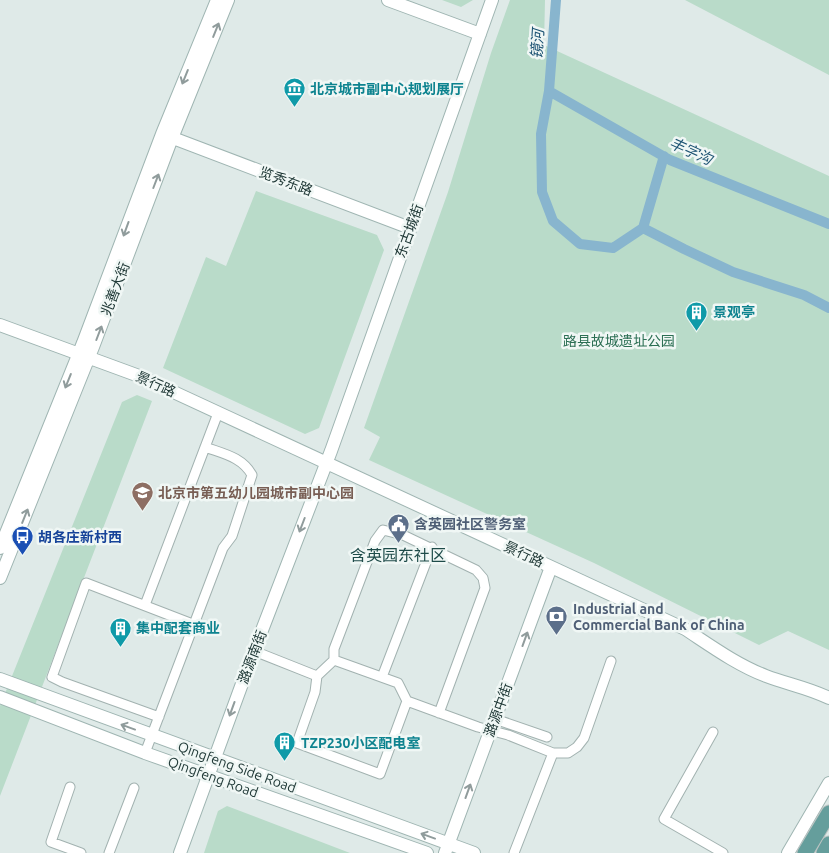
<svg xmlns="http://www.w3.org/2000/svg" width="829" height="853" viewBox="0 0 829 853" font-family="Ubuntu,'Noto Sans SC',sans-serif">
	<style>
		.green { fill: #b9dbc9 }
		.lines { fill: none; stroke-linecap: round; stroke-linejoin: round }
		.canal { stroke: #88b5ce; stroke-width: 10 }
		.street-casing { stroke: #a2b2b0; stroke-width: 11 }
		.secondary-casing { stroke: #9fb5b2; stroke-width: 14 }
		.primary-casing { stroke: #bcc4c3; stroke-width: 17 }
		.street { stroke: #fff; stroke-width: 9 }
		.secondary { stroke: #fff; stroke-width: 12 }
		.primary { stroke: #659e9c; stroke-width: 15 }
		.oneway { stroke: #909c9c }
		.labels { text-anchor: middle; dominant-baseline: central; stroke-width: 5; stroke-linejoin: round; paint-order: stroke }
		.culture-label { font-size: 14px; font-weight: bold; fill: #0d838f; stroke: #f0f7f5; text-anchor: start }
		.street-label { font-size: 14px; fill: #213a38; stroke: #f0f7f5 }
		.park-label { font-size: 14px; fill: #2c6f54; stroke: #f0f7f5 }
		.education-label { font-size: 14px; font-weight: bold; fill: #785e54; stroke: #f0f7f5; text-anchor: start }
		.service-label { font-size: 14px; font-weight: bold; fill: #4e5e75; stroke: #f0f7f5; text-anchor: start }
		.transit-label { font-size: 14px; font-weight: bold; fill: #164399; stroke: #f0f7f5; text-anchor: start }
		.water-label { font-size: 15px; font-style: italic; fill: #1d5373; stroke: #f0f7f5 }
		.quarter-label { font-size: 16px; fill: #1e4b49; stroke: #f0f7f5 }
	</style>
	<rect width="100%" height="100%" fill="#dfeae8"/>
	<path class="green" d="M 442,0 L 473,0 L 461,7 Z
		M 510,0 L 545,0 L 544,45 L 829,176 L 829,650 L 788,631 L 759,645 L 594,563 L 369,460 L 380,437 L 364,428 L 448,192 L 491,53 Z
		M 685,0 L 829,0 L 829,75 Z
		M 256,191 L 377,235 L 384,250 L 319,428 L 305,434 L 163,368 L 206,257 L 226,266 Z
		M 137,395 L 152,401 L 0,796 L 0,706 L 122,402 Z
		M 227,806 L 350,853 L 204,853 L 218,811 Z"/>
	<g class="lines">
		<path class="canal" d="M 556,0 L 549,91 L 541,134 L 542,192 L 553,221 L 580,244 L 613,248 L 643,228
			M 549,91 L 670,160 L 829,224
			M 664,156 L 643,228 L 684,249 L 733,272 L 804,295 L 829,308"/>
		<defs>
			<path id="street" d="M 145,605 L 218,413
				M 254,651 L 317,676 L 334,660 L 398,683 L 407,701 L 478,727 L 508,735 L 553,753 L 568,753 L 577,747 L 584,738 L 611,661
				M 334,660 L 334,649 L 375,541 L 383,530 L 403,535 L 476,570 L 483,578 L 485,588 L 439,713
				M 317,676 L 315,692 L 297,743 L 380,774 L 407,701
				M 382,677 L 432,547
				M 159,717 L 62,682 L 52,677 L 86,583 L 195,625
				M 495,719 L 547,737
				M 713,732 L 664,819 L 723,853
				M 145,753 L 223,548 L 232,536 L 252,475 C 242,457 224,454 205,447
				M 70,787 L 51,842 L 81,853
				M 109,853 L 134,788
				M 514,853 L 553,753"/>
			<path id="secondary" d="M 388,0 L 480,34
				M 165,135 L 410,228
				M 0,325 L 139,376 L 685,629 C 711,646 737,665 766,676 C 787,684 809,688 829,698
				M 0,548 L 83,343 L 162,134 L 217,0
				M 0,578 L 93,347 L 172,138 L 228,0
				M 0,679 L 474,853
				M 0,697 L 145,753 L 427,853
				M 180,853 L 254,651 L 331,451 L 492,0
				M 445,853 L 551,567
				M 788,853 L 829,783"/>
			<path id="primary" d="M 805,853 L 829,813
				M 824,853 L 829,844"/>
		</defs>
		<use href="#street" class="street-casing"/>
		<use href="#secondary" class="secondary-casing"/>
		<use href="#primary" class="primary-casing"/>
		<use href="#street" class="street"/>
		<use href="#secondary" class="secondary"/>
		<use href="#primary" class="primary"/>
	</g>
	<defs><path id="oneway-shaft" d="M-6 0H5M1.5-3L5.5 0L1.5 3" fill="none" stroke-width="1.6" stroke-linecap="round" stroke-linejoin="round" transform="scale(1.25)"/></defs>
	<g class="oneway">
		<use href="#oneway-shaft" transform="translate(216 30) rotate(-68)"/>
		<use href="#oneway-shaft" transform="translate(185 77) rotate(112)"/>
		<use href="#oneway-shaft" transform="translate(156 181) rotate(-69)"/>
		<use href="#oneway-shaft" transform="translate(126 229) rotate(110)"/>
		<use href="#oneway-shaft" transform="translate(99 333) rotate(-69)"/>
		<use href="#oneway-shaft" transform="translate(68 381) rotate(112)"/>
		<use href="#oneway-shaft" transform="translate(25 516) rotate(-68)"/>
		<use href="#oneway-shaft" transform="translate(302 525) rotate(111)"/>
		<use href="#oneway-shaft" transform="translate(525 639) rotate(-70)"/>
		<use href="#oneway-shaft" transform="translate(232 709) rotate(110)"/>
		<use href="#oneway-shaft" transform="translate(128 727) rotate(-160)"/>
		<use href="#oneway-shaft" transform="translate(468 791) rotate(-70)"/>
		<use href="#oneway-shaft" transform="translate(428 836) rotate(-160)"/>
	</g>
	<defs>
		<symbol id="museum-pin" viewBox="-11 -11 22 30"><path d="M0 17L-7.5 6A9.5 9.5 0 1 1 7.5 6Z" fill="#0f9aa8" stroke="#f0f7f5"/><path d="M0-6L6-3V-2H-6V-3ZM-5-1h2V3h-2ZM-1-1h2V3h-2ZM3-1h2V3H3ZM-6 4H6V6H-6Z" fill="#fff"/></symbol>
		<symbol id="building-pin" viewBox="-11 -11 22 30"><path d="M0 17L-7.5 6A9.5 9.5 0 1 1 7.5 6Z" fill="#0f9aa8" stroke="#f0f7f5"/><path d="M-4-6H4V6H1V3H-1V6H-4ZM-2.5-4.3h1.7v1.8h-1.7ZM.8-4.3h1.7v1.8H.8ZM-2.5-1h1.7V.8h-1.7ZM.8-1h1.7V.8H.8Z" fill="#fff"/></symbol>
		<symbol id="school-pin" viewBox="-11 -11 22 30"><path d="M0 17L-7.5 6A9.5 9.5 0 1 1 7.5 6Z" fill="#8d6e63" stroke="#f0f7f5"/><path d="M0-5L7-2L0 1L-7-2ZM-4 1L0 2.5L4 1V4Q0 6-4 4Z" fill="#fff"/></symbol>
		<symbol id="civic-pin" viewBox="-11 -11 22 30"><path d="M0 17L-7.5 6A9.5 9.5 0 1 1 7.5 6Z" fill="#5c6f8a" stroke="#f0f7f5"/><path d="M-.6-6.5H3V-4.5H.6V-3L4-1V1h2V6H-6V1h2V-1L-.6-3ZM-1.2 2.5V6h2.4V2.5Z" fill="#fff"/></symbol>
		<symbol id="bus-pin" viewBox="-11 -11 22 30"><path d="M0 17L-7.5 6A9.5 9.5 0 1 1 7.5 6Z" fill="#1a4fb4" stroke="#f0f7f5"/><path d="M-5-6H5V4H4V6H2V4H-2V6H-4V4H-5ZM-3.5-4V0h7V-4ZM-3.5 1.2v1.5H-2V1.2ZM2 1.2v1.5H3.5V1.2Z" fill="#fff"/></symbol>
		<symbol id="bank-pin" viewBox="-11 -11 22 30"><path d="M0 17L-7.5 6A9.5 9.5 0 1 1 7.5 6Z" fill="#5c6f8a" stroke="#f0f7f5"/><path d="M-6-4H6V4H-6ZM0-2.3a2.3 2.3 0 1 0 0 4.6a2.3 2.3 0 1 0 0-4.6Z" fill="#fff"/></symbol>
	</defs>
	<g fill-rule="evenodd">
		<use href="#museum-pin" x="282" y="76" width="25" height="34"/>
		<use href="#building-pin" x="684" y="300" width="25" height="34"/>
		<use href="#school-pin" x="130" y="480" width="25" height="34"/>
		<use href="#civic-pin" x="386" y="512" width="25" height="34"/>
		<use href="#bus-pin" x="10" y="524" width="25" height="34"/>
		<use href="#bank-pin" x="544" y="604" width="25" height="34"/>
		<use href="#building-pin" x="108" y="616" width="25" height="34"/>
		<use href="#building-pin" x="272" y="730" width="25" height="34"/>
	</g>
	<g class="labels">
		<g class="culture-label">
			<text x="310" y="89">北京城市副中心规划展厅</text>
			<text x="713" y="312">景观亭</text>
			<text x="136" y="628">集中配套商业</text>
			<text x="301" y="743">TZP230小区配电室</text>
		</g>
		<g class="street-label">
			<text transform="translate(286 181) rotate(21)">览秀东路</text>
			<text transform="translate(409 231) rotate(-70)">东古城街</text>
			<text transform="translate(115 289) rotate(-69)">兆善大街</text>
			<text transform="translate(156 384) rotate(24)">景行路</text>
			<text transform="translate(524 554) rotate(25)">景行路</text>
			<text transform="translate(252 657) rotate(-69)">潞源南街</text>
			<text transform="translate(498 710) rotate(-70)">潞源中街</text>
			<text transform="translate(237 767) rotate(20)">Qingfeng Side Road</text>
			<text transform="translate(213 777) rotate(20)">Qingfeng Road</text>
		</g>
		<g class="park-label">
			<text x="619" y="341">路县故城遗址公园</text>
		</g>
		<g class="education-label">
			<text x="158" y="493">北京市第五幼儿园城市副中心园</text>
		</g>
		<g class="service-label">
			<text x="414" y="524">含英园社区警务室</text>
			<text x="573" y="609">Industrial and<tspan x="573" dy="16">Commercial Bank of China</tspan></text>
		</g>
		<g class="transit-label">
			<text x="38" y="537">胡各庄新村西</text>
		</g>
		<g class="water-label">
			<text transform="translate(537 44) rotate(-86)">镜河</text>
			<text transform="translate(691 151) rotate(24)">丰字沟</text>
		</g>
		<g class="quarter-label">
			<text x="398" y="555">含英园东社区</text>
		</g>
	</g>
</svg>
